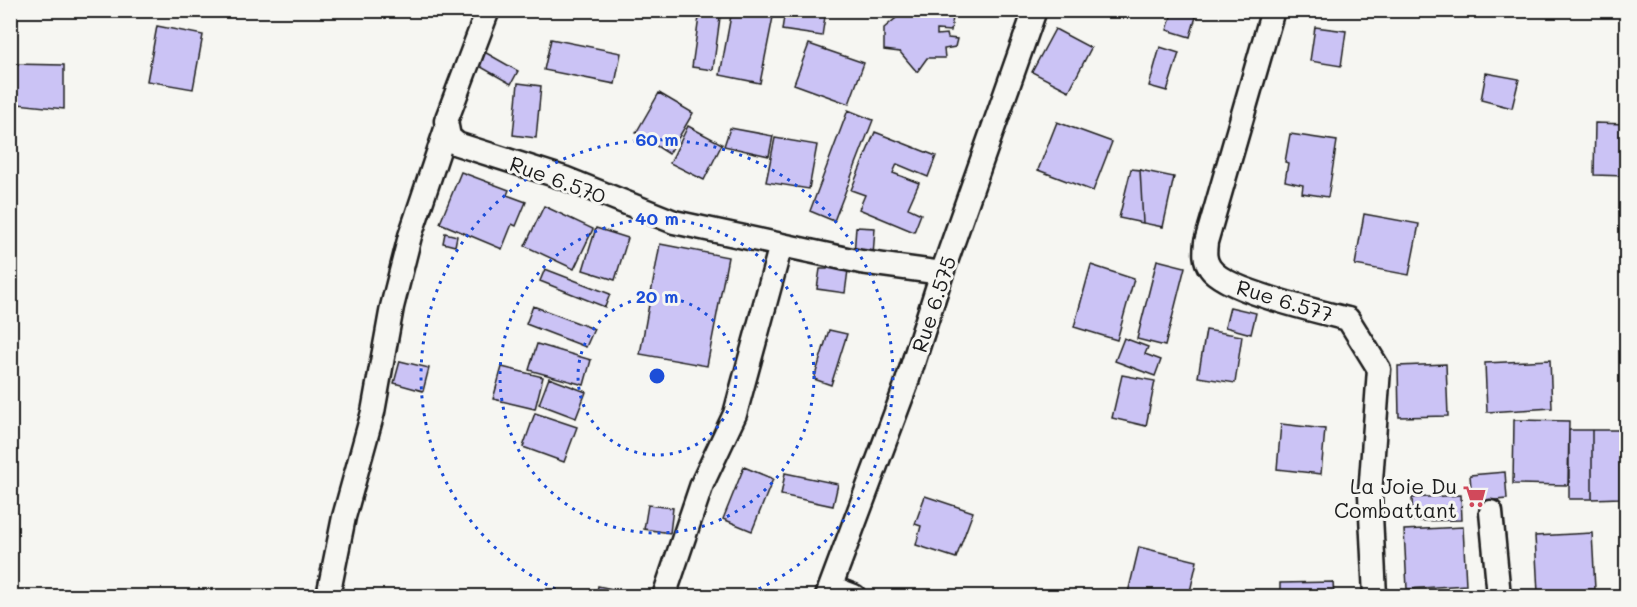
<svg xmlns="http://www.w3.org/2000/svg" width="1637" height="607" viewBox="0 0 1637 607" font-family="Mali,sans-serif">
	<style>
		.building { fill: #cbc3f5; stroke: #1c1c1c; stroke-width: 1.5 }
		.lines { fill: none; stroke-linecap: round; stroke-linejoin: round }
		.minor-casing { stroke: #1c1c1c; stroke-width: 27 }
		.minor { stroke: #f6f6f2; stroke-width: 22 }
		.ring { fill: none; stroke: #1d4ed8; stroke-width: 3; stroke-dasharray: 3 6 }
		.labels { text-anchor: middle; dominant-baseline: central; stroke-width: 6; stroke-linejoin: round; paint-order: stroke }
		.street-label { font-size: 21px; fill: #1c1c1c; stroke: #f6f6f2 }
		.poi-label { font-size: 21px; fill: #1c1c1c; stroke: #f6f6f2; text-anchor: end }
		.centre { fill: #1d4ed8; stroke: #f6f6f2; stroke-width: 3 }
		.ring-label { font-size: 18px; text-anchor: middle; font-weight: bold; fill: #1d4ed8; stroke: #f6f6f2; stroke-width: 6; stroke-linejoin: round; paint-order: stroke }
	</style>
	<rect width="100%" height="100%" fill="#f6f6f2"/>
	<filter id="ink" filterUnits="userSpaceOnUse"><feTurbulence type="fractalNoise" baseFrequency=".0167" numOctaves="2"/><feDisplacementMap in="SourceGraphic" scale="12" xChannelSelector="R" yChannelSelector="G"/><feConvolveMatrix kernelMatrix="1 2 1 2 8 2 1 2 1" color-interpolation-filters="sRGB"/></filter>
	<g filter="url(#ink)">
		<path class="building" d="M 700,10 L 721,10 L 713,70 L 692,67 Z
			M 732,10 L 774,12 L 760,83 L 720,75 Z
			M 785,10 L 826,10 L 822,36 L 782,30 Z
			M 897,10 L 954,10 L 951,31 L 937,30 L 937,35 L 947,34 L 948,38 L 957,39 L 955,47 L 944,49 L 945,58 L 927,58 L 917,72 L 900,52 L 884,50 L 884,28 L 896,18 Z
			M 1173,10 L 1198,10 L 1190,37 L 1167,30 Z
			M 157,26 L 203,35 L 193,89 L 147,81 Z
			M 1315,27 L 1346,31 L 1341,66 L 1310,61 Z
			M 1055,29 L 1091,48 L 1069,91 L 1032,72 Z
			M 551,39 L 621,53 L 615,84 L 544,70 Z
			M 809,44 L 864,63 L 849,104 L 794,84 Z
			M 1160,47 L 1179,53 L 1167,91 L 1149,86 Z
			M 481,50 L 518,71 L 511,84 L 474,63 Z
			M 10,64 L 64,65 L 64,109 L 18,104 L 18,108 L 10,107 Z
			M 1486,73 L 1519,79 L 1512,108 L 1481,100 Z
			M 518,83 L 541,86 L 536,138 L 513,135 Z
			M 659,93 L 693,113 L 669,154 L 636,133 Z
			M 848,110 L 873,120 L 834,221 L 810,211 Z
			M 1057,122 L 1112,142 L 1093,191 L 1038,170 Z
			M 1595,123 L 1626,124 L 1626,176 L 1594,175 Z
			M 688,126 L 722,144 L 704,180 L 670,163 Z
			M 730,128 L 773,136 L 769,156 L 724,146 Z
			M 875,132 L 936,156 L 928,177 L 897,164 L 893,173 L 919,183 L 908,208 L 921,214 L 914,232 L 859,209 L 865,195 L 851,190 Z
			M 1290,134 L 1337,141 L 1328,197 L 1302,193 L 1303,185 L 1285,181 L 1288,163 L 1285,162 Z
			M 775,138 L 817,145 L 809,189 L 766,182 Z
			M 1131,169 L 1140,170 L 1143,223 L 1119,218 Z
			M 1140,170 L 1174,177 L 1163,227 L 1143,223 Z
			M 461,172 L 509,190 L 507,195 L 526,202 L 516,226 L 512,224 L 502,249 L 440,223 Z
			M 544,206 L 593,229 L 574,269 L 525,246 Z
			M 1364,214 L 1419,224 L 1409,275 L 1355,265 Z
			M 856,227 L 875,228 L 873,256 L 854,255 Z
			M 596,228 L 628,238 L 615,280 L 583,270 Z
			M 445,233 L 457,236 L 455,246 L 443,243 Z
			M 660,244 L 728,257 L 707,366 L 640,354 Z
			M 1157,260 L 1185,267 L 1165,346 L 1137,339 Z
			M 1091,265 L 1134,279 L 1117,340 L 1074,327 Z
			M 827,267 L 848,270 L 845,293 L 817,289 L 820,269 L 827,269 Z
			M 545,269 L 610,294 L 605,307 L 540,281 Z
			M 533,306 L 594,329 L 586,347 L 526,324 Z
			M 1230,307 L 1256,313 L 1251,334 L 1225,327 Z
			M 829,330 L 847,334 L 831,385 L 814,379 Z
			M 1206,330 L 1242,336 L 1235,383 L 1198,377 Z
			M 1124,338 L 1148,347 L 1145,354 L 1161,360 L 1155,376 L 1115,361 Z
			M 537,344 L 591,360 L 584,385 L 529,370 Z
			M 1550,360 L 1552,408 L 1487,412 L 1485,363 Z
			M 400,361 L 429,368 L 423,391 L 394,383 Z
			M 1446,364 L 1448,416 L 1399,417 L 1398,366 Z
			M 502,367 L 543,377 L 535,409 L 493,399 Z
			M 1122,375 L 1155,381 L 1146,426 L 1112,418 Z
			M 549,378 L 586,392 L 576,418 L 539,404 Z
			M 535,413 L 577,427 L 564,462 L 523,447 Z
			M 1514,420 L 1569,421 L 1568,485 L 1513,484 Z
			M 1281,424 L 1325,429 L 1321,474 L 1277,469 Z
			M 1569,430 L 1592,430 L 1592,499 L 1569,499 Z
			M 1592,430 L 1620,430 L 1620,498 L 1592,499 Z
			M 744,467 L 773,479 L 752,531 L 723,519 Z
			M 1505,472 L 1507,499 L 1472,502 L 1470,475 Z
			M 785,473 L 838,484 L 833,506 L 781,495 Z
			M 1461,495 L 1462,520 L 1413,521 L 1412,498 Z
			M 925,496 L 973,512 L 956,558 L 916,545 L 921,526 L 915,524 Z
			M 648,505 L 673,508 L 670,533 L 644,529 Z
			M 1463,527 L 1466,585 L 1407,589 L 1404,530 Z
			M 1592,533 L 1595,589 L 1538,593 L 1535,536 Z
			M 1139,547 L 1197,561 L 1189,596 L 1144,596 L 1128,593 Z
			M 1333,582 L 1334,596 L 1280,596 L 1280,583 Z
			M 598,586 L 613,589 L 611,596 L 596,596 Z"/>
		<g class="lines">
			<defs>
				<path id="minor" d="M 488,10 L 446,121 L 449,137 L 457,144 L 564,178 L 674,222 L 861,262 L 942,273
					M 1273,10 L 1206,242 C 1205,251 1204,260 1210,268 C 1224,290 1320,312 1348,319 L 1379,369 L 1370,495 L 1375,596
					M 1491,512 L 1499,596
					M 831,587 L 854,596
					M 328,596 L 344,517 L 373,412 L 392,307 L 410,236 L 446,129
					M 664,596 L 702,484 L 735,414 L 781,245
					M 827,596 L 905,388 L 942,273 L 1035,10"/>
			</defs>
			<use href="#minor" class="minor-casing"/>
			<use href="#minor" class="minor"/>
		</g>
	</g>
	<g class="ring">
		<circle cx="657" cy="376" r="79"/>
		<circle cx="657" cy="376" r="157"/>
		<path d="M572 596A236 236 0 1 1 742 596"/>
	</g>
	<defs>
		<symbol id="supermarket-bare" viewBox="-9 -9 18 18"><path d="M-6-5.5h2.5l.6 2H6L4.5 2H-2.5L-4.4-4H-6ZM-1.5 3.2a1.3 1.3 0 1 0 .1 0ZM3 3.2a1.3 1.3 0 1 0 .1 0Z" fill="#d1495b" stroke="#f6f6f2" stroke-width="2.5" paint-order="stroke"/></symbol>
	</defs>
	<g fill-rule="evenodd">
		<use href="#supermarket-bare" x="1458" y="480" width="33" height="33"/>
	</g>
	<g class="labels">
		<g class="street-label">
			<text transform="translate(558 179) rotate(20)">Rue 6.570</text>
			<text transform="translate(1285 300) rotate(17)">Rue 6.577</text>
			<text transform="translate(933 304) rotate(-72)">Rue 6.575</text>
		</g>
		<g class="poi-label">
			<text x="1457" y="485">La Joie Du<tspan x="1457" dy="24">Combattant</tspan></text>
		</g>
	</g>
	<circle cx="657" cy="376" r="9" class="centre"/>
	<g class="ring-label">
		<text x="657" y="146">60 m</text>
		<text x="657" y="225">40 m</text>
		<text x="657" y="303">20 m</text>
	</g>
	<rect width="1637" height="607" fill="none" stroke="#f6f6f2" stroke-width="36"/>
	<rect x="18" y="18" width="1601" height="571" fill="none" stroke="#1c1c1c" stroke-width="2" filter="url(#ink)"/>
</svg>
